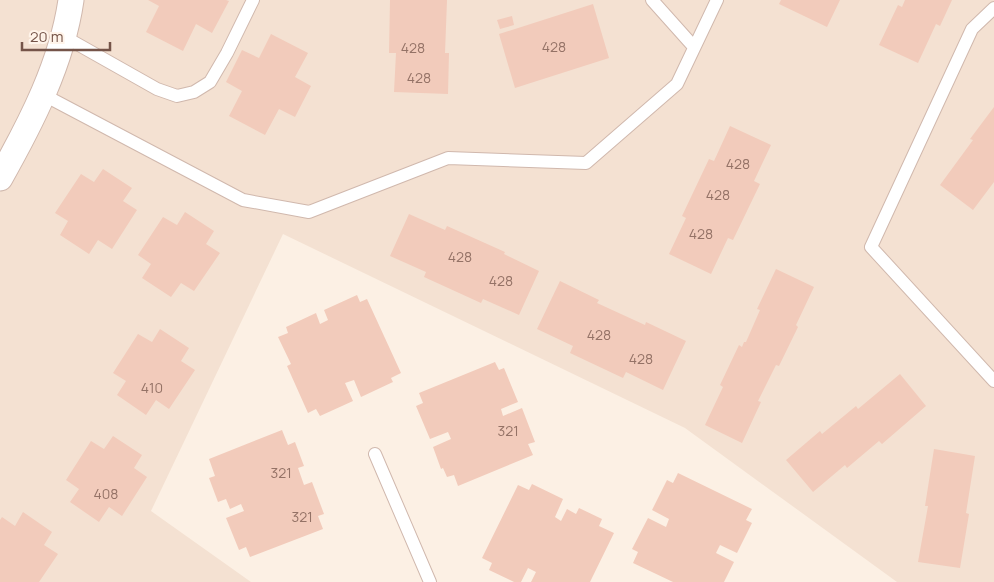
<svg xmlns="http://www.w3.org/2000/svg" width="994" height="582" viewBox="0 0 994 582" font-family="Manrope,sans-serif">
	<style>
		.residential { fill: #f4e1d2 }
		.building { fill: #f2cbbb }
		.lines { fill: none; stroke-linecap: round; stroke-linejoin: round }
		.lane-casing { stroke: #d0b8ad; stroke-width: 14 }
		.street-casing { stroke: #d0b8ad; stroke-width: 27 }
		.lane { stroke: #fff; stroke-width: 12 }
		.street { stroke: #fff; stroke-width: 25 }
		.labels { text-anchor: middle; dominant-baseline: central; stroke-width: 4; stroke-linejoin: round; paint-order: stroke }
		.number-label { font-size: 14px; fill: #947266 }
	</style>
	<rect width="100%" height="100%" fill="#fcf0e4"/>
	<path class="residential" d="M 0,0 L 994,0 L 994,582 L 897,582 L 685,428 L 283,234 L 151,511 L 251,582 L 0,582 Z"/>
	<path class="building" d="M 148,0 L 226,0 L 229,1 L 212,33 L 196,24 L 183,51 L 146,32 L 159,6 Z
		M 390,0 L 447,0 L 445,53 L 449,53 L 448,94 L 394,92 L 396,53 L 389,53 Z
		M 781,0 L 840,0 L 827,27 L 779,4 Z
		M 905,0 L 952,0 L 940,26 L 936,24 L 918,63 L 879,45 L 898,5 L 902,7 Z
		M 593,4 L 609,58 L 515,88 L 499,34 Z
		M 512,16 L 514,25 L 500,29 L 497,20 Z
		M 271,34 L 308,53 L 295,77 L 311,86 L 295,117 L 279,109 L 265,135 L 229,116 L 242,91 L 226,82 L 242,50 L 259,58 Z
		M 994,107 L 994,182 L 973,210 L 940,185 L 973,140 L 970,139 Z
		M 730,126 L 771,145 L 754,181 L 760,184 L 733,240 L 728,238 L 711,274 L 669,254 L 686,218 L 682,216 L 709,159 L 714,161 Z
		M 103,169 L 132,188 L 123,201 L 137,210 L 112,249 L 98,240 L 89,254 L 60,235 L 68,221 L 55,213 L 81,174 L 94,182 Z
		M 185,212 L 214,231 L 206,244 L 220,253 L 194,291 L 181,283 L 171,297 L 142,278 L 151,264 L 138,255 L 163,217 L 177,225 Z
		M 409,214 L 445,230 L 447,226 L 505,252 L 504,254 L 539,271 L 519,315 L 483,299 L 481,303 L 424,277 L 426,272 L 390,256 Z
		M 776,269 L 814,287 L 796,325 L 798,327 L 779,366 L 776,365 L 758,401 L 761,402 L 742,443 L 705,425 L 723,387 L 720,385 L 739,345 L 742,347 L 744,342 L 746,342 L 760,310 L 757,309 Z
		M 560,281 L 599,300 L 597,303 L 645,325 L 646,322 L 686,341 L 663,390 L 626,372 L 623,378 L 570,353 L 573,346 L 537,329 Z
		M 357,295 L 360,302 L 367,299 L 401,373 L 391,378 L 393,382 L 361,397 L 354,380 L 345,383 L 353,401 L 320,416 L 316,409 L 308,413 L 287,366 L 291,364 L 278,337 L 288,333 L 286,327 L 316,313 L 320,324 L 328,320 L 324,310 Z
		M 160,329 L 189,348 L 181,361 L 195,370 L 169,409 L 156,400 L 146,415 L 117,395 L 126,381 L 113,373 L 138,334 L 152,342 Z
		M 495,362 L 499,370 L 504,368 L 518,402 L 501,409 L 503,416 L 522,408 L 535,442 L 528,444 L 533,455 L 458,486 L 454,475 L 447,477 L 443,468 L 441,469 L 433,447 L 451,439 L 448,432 L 430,439 L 416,406 L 423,403 L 419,393 Z
		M 900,374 L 926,406 L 882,444 L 879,441 L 847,468 L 845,465 L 813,492 L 786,460 L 820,431 L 822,434 L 856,406 L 858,409 Z
		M 282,430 L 288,445 L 295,442 L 304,466 L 298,468 L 304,485 L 312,482 L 324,514 L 318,516 L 323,529 L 250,557 L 246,547 L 239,550 L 226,518 L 244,511 L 241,504 L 230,509 L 226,499 L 218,502 L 209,478 L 215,476 L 209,459 Z
		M 113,436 L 142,455 L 134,468 L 147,477 L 122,516 L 109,507 L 99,522 L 70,502 L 79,489 L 66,480 L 91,441 L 104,449 Z
		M 934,449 L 975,456 L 966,513 L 969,514 L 960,568 L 918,562 L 928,506 L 925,506 Z
		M 678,473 L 752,509 L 746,520 L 752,523 L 737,553 L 720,545 L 716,553 L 734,562 L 724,582 L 673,582 L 633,563 L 638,552 L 632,549 L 648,518 L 666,527 L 669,519 L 652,510 L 667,480 L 673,483 Z
		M 532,484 L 563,499 L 555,517 L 561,521 L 567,509 L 576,514 L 579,508 L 602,519 L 599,526 L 614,533 L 590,582 L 531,582 L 536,572 L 528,568 L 521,582 L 514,582 L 489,570 L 492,563 L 482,558 L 518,485 L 529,490 Z
		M 23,512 L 52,532 L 44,545 L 58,554 L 39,582 L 0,582 L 0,520 L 2,517 L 15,526 Z"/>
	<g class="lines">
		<defs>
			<path id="lane" d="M 652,0 L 694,47
				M 994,8 L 972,29 L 871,247 L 994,381
				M 63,36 L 157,89 L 177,96 L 194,92 L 210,82 L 227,53 L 253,0
				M 42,94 L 243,200 L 309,212 L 448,158 L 586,163 L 677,84 L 717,0
				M 375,454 L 430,582"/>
			<path id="street" d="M 0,178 C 31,123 62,63 71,0"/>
		</defs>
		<use href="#lane" class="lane-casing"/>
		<use href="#street" class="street-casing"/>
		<use href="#lane" class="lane"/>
		<use href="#street" class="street"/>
	</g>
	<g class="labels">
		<g class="number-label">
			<text x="554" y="46">428</text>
			<text x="413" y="47">428</text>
			<text x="419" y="77">428</text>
			<text x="738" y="163">428</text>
			<text x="718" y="194">428</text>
			<text x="701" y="233">428</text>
			<text x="460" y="256">428</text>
			<text x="501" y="280">428</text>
			<text x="599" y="334">428</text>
			<text x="641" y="358">428</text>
			<text x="152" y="387">410</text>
			<text x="508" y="430">321</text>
			<text x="281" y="472">321</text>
			<text x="106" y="493">408</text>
			<text x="302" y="516">321</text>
		</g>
	</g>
	<path d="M22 42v8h88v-8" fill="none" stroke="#755449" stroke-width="2.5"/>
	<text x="30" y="42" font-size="15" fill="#755449" stroke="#fff4ea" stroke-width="4" paint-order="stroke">20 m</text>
</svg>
